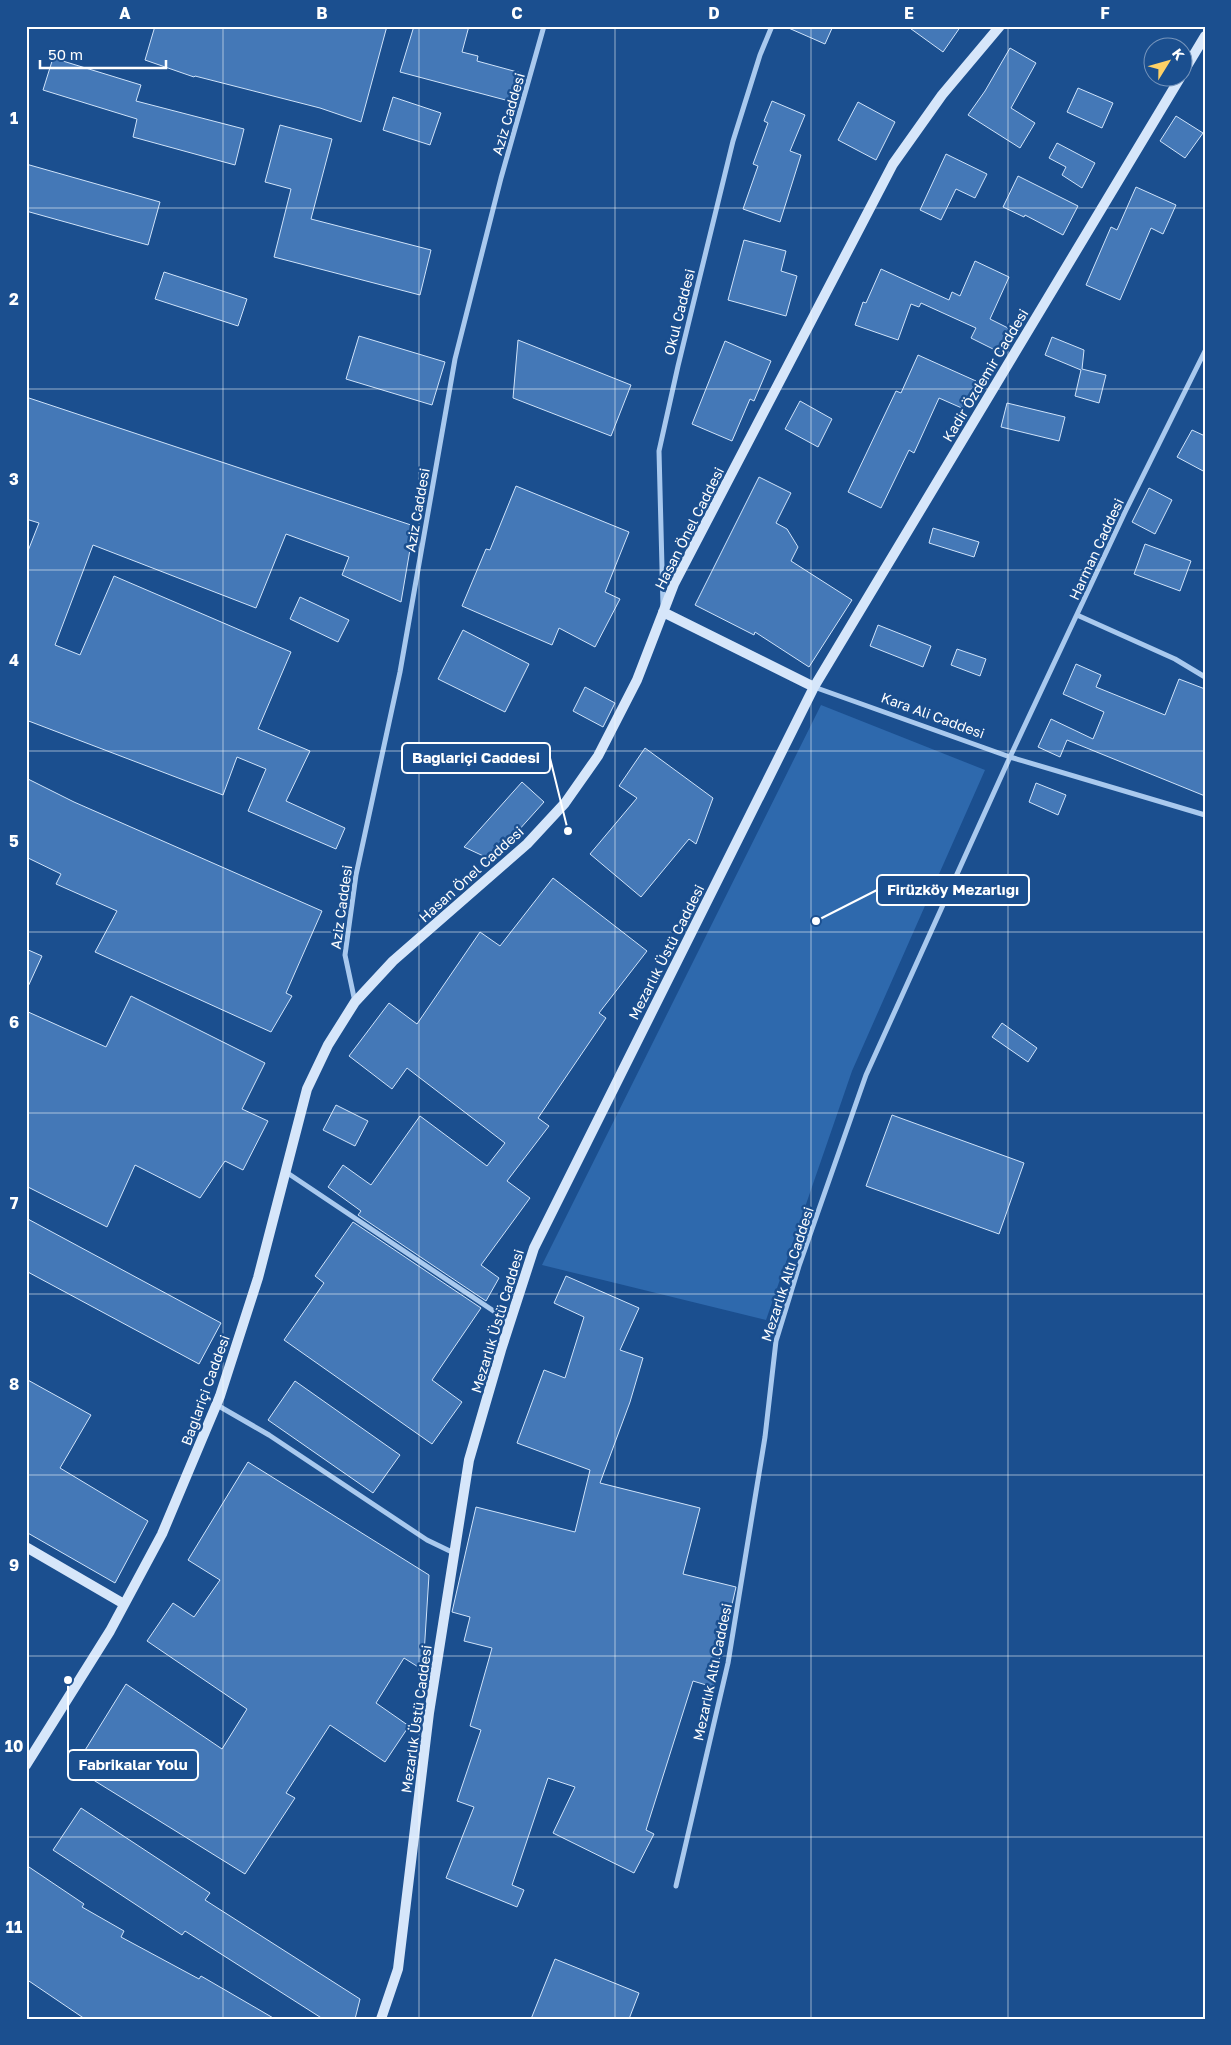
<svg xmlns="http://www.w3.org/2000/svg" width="1231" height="2045" viewBox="0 0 1231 2045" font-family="'Golos Text',sans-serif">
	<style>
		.green { fill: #2e69ad }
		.building { fill: #4478b7; stroke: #cfe3fa }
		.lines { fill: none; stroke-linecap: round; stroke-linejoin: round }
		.street { stroke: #a9c9ee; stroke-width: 5 }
		.secondary { stroke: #d6e6fa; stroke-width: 10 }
		.grid { fill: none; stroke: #fff; stroke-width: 1; stroke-opacity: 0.55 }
		.labels { text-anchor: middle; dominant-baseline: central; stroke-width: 5; stroke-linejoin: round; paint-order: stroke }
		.street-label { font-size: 14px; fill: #fff; stroke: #1b4f8f }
		.leader { fill: none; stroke: #fff; stroke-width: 2 }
		.callout-dot { fill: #fff; stroke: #1b4f8f; stroke-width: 2 }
		.callout { fill: #1b4f8f; stroke: #fff; stroke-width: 2 }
		.callout-label { font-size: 15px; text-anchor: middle; font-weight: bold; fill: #fff }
		.neatline { fill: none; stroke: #fff; stroke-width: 2 }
		.grid-label { font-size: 16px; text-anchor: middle; font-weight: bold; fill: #fff }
	</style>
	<rect width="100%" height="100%" fill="#1b4f8f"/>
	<path class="green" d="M 821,705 L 985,770 L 852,1071 L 766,1320 L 542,1265 Z"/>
	<path class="building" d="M 155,26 L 387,26 L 361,122 L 320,108 L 195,76 L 194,77 L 145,60 Z
		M 414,26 L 469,26 L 462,52 L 478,56 L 477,61 L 521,73 L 513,102 L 400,72 Z
		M 784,26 L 833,26 L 825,44 Z
		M 907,26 L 961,26 L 943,52 Z
		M 1010,48 L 1036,63 L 1011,108 L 1035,123 L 1020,148 L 968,115 L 985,91 Z
		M 53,58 L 141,85 L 136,101 L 244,129 L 235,165 L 133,137 L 137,119 L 43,90 Z
		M 1078,88 L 1113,103 L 1102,128 L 1067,112 Z
		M 393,97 L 441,113 L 430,145 L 383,130 Z
		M 772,101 L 805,115 L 790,151 L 801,155 L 780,222 L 743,209 L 758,166 L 753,164 L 768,123 L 764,121 Z
		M 858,102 L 895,122 L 876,160 L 838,140 Z
		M 1176,116 L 1203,133 L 1185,158 L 1160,141 Z
		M 280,125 L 332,139 L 311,219 L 431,250 L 420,295 L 274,257 L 291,189 L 265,182 Z
		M 1057,143 L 1095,163 L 1082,188 L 1062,175 L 1066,167 L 1049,158 Z
		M 946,154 L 987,174 L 975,198 L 956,189 L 941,220 L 920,210 Z
		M 26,164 L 160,202 L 148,245 L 26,211 Z
		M 1018,176 L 1078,206 L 1063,235 L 1025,215 L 1024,217 L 1003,207 Z
		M 1136,187 L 1176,205 L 1163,234 L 1151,228 L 1120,300 L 1086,285 L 1111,227 L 1117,230 Z
		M 744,240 L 786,251 L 781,271 L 797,276 L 786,316 L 728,300 Z
		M 975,261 L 1009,277 L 990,319 L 1010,329 L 999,352 L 971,338 L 976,328 L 921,303 L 919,307 L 911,304 L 898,340 L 855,325 L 863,302 L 866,303 L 881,269 L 949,300 L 952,292 L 960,296 Z
		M 164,272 L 247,299 L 238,326 L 155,299 Z
		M 359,336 L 445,362 L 432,405 L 346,379 Z
		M 1052,337 L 1084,350 L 1082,369 L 1106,375 L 1099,403 L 1075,396 L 1081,370 L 1045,355 Z
		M 518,340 L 631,385 L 611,436 L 513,398 Z
		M 725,341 L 771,361 L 754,401 L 750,399 L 732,441 L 692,424 Z
		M 918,355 L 976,381 L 964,409 L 939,398 L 914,453 L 909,450 L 881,508 L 848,492 L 896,391 L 901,393 Z
		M 26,397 L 414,526 L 401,602 L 342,575 L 349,557 L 286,534 L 256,608 L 93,545 L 55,645 L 80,655 L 114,576 L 291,652 L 258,729 L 310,751 L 286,801 L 345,828 L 336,849 L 248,811 L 266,769 L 237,757 L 223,795 L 26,720 L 26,556 L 39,523 L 26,519 Z
		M 800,401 L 832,419 L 818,447 L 785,429 Z
		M 1007,403 L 1065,417 L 1059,441 L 1001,427 Z
		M 1192,430 L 1205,436 L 1205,472 L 1177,457 Z
		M 759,477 L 791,493 L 776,523 L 787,529 L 798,547 L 791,561 L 852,600 L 809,667 L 755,632 L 754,635 L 695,605 Z
		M 516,486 L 629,532 L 605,592 L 620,599 L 595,647 L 559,628 L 552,645 L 462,606 L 486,549 L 490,550 Z
		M 1149,488 L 1172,500 L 1155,534 L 1132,522 Z
		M 933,528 L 979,542 L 974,557 L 929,543 Z
		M 1145,544 L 1191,561 L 1180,591 L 1134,574 Z
		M 300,597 L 349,620 L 338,642 L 290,619 Z
		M 878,625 L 931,646 L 923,667 L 870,646 Z
		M 463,630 L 529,664 L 505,712 L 438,679 Z
		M 957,649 L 986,659 L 980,676 L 951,665 Z
		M 1076,664 L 1101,675 L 1096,687 L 1165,715 L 1179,679 L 1205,689 L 1205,796 L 1067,740 L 1060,757 L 1038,747 L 1051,719 L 1093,739 L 1104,712 L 1063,694 Z
		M 585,687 L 615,703 L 603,727 L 573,711 Z
		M 645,748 L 713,798 L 696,844 L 689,839 L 641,897 L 590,854 L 637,798 L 619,786 Z
		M 26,778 L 74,802 L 322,911 L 286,993 L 292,996 L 271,1032 L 95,952 L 117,911 L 56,884 L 61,874 L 26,857 Z
		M 522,782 L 544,802 L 492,860 L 464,847 Z
		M 1036,783 L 1066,795 L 1058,815 L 1029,802 Z
		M 553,878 L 647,951 L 599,1013 L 606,1018 L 538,1118 L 549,1126 L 507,1181 L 530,1198 L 481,1265 L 499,1278 L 486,1301 L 358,1215 L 361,1211 L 328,1187 L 343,1165 L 371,1185 L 420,1116 L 487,1166 L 505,1143 L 407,1068 L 392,1089 L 349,1056 L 389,1003 L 417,1024 L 480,932 L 500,946 Z
		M 26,949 L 42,956 L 26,991 Z
		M 131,996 L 265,1063 L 242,1109 L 268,1121 L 243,1170 L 225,1161 L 200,1198 L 135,1165 L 107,1227 L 26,1186 L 26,1011 L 106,1047 Z
		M 1002,1023 L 1037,1048 L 1028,1062 L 992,1037 Z
		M 336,1105 L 368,1121 L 355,1146 L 323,1130 Z
		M 892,1115 L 1024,1163 L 999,1234 L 866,1186 Z
		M 26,1218 L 221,1323 L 199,1364 L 26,1271 Z
		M 353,1222 L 481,1308 L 432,1380 L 462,1402 L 432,1444 L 284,1340 L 324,1283 L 315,1276 Z
		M 566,1276 L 639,1308 L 620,1350 L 643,1358 L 630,1402 L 600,1483 L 700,1508 L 683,1574 L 736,1587 L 713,1687 L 693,1681 L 646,1830 L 654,1834 L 634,1873 L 553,1833 L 575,1787 L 548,1778 L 512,1885 L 524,1890 L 517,1907 L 446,1878 L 474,1807 L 457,1801 L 481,1730 L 470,1726 L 492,1648 L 464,1641 L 470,1617 L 452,1612 L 476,1507 L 575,1532 L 590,1470 L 517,1443 L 544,1370 L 565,1378 L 584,1317 L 554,1303 Z
		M 26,1379 L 91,1415 L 60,1468 L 148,1521 L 115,1583 L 26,1532 Z
		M 295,1381 L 400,1455 L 373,1493 L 268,1420 Z
		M 248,1462 L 429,1575 L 423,1670 L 404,1658 L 376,1703 L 409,1726 L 385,1762 L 330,1725 L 286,1793 L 295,1798 L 245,1874 L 74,1768 L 126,1684 L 222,1749 L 247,1709 L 147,1641 L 173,1603 L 194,1617 L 220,1580 L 188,1560 Z
		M 81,1808 L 210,1893 L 205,1900 L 360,1999 L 355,2019 L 323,2019 L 185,1931 L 182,1935 L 53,1850 Z
		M 26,1865 L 84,1904 L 82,1907 L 124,1931 L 121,1937 L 199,1979 L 201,1976 L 275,2019 L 85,2019 L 26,1979 Z
		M 555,1959 L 639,1993 L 629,2019 L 531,2019 Z"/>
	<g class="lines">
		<path class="street" d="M 663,606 L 659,451 L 678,366 L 733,141 L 760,55 L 772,26
			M 1077,615 L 1175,659 L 1205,677
			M 814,687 L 1010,757 L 1205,815
			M 355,1002 L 345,955 L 356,875 L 400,672 L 455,359 L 501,178 L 544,26
			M 286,1172 L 510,1322
			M 217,1405 L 269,1435 L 427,1540 L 454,1553
			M 676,1886 L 728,1663 L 765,1437 L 776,1341 L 799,1266 L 866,1075 L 1010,757 L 1126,510 L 1205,351"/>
		<path class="secondary" d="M 1184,71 L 1205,36
			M 663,612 L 814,687
			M 26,1547 L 124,1604
			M 26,1765 L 110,1631 L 162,1534 L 220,1396 L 258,1278 L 307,1089 L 328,1045 L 355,1002 L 393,961 L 527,844 L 565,803 L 598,756 L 637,680 L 674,584 L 893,164 L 942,95 L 1000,26
			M 381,2019 L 398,1969 L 429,1713 L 469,1460 L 501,1350 L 534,1248 L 814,687 L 1180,78"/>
	</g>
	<path class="grid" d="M 223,26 L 223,2019M 419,26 L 419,2019M 615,26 L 615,2019M 811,26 L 811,2019M 1008,26 L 1008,2019M 26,208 L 1205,208M 26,389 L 1205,389M 26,570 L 1205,570M 26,751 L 1205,751M 26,932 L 1205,932M 26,1113 L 1205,1113M 26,1294 L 1205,1294M 26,1475 L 1205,1475M 26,1656 L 1205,1656M 26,1837 L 1205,1837"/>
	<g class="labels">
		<g class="street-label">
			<text transform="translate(508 114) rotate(-74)">Aziz Caddesi</text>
			<text transform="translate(679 312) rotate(-76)">Okul Caddesi</text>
			<text transform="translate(985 375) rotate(-59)">Kadir Özdemir Caddesi</text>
			<text transform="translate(417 510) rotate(-80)">Aziz Caddesi</text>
			<text transform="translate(689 528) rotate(-63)">Hasan Önel Caddesi</text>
			<text transform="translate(1096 549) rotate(-65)">Harman Caddesi</text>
			<text transform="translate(933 715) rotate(20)">Kara Ali Caddesi</text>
			<text transform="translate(471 874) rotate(-42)">Hasan Önel Caddesi</text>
			<text transform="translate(341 907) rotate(-82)">Aziz Caddesi</text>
			<text transform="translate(666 952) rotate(-63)">Mezarlık Üstü Caddesi</text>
			<text transform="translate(787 1274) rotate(-72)">Mezarlık Altı Caddesi</text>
			<text transform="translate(497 1321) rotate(-73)">Mezarlık Üstü Caddesi</text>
			<text transform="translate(205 1390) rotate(-70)">Bağlariçi Caddesi</text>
			<text transform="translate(712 1672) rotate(-78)">Mezarlık Altı Caddesi</text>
			<text transform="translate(416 1719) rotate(-82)">Mezarlık Üstü Caddesi</text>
		</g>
	</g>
	<path class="leader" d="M568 831L550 758M816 921L877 890M68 1680L68 1765"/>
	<g class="callout-dot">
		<circle cx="568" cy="831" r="5"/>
		<circle cx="816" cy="921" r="5"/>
		<circle cx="68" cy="1680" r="5"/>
	</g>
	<g class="callout">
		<rect x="402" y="743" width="148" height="30" rx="5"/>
		<rect x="877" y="875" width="152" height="30" rx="5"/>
		<rect x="68" y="1750" width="130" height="30" rx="5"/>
	</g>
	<g class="callout-label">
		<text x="476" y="763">Bağlariçi Caddesi</text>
		<text x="953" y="895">Firüzköy Mezarlığı</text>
		<text x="133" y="1770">Fabrikalar Yolu</text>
	</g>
	<rect width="1231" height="2045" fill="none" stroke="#1b4f8f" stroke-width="55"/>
	<g transform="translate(1168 62) rotate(53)"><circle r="24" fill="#1b4f8f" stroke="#7695bc"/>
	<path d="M0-4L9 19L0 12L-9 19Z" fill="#ffd166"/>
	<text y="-8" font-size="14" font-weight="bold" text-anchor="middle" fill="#ffffff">K</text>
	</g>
	<path d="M40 60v8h126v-8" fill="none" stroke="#ffffff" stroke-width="2.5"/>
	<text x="48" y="60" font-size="15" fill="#ffffff" stroke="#1b4f8f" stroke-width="4" paint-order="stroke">50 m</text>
	<rect x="28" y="28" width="1176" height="1990" class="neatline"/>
	<g class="grid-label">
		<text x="125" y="19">A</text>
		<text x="322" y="19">B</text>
		<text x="517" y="19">C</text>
		<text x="714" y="19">D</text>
		<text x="909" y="19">E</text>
		<text x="1105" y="19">F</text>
		<text x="14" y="124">1</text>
		<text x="14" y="305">2</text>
		<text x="14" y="485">3</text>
		<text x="14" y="666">4</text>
		<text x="14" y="847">5</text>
		<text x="14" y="1028">6</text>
		<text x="14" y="1209">7</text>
		<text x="14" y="1390">8</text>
		<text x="14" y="1571">9</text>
		<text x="14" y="1752">10</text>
		<text x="14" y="1933">11</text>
	</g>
</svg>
